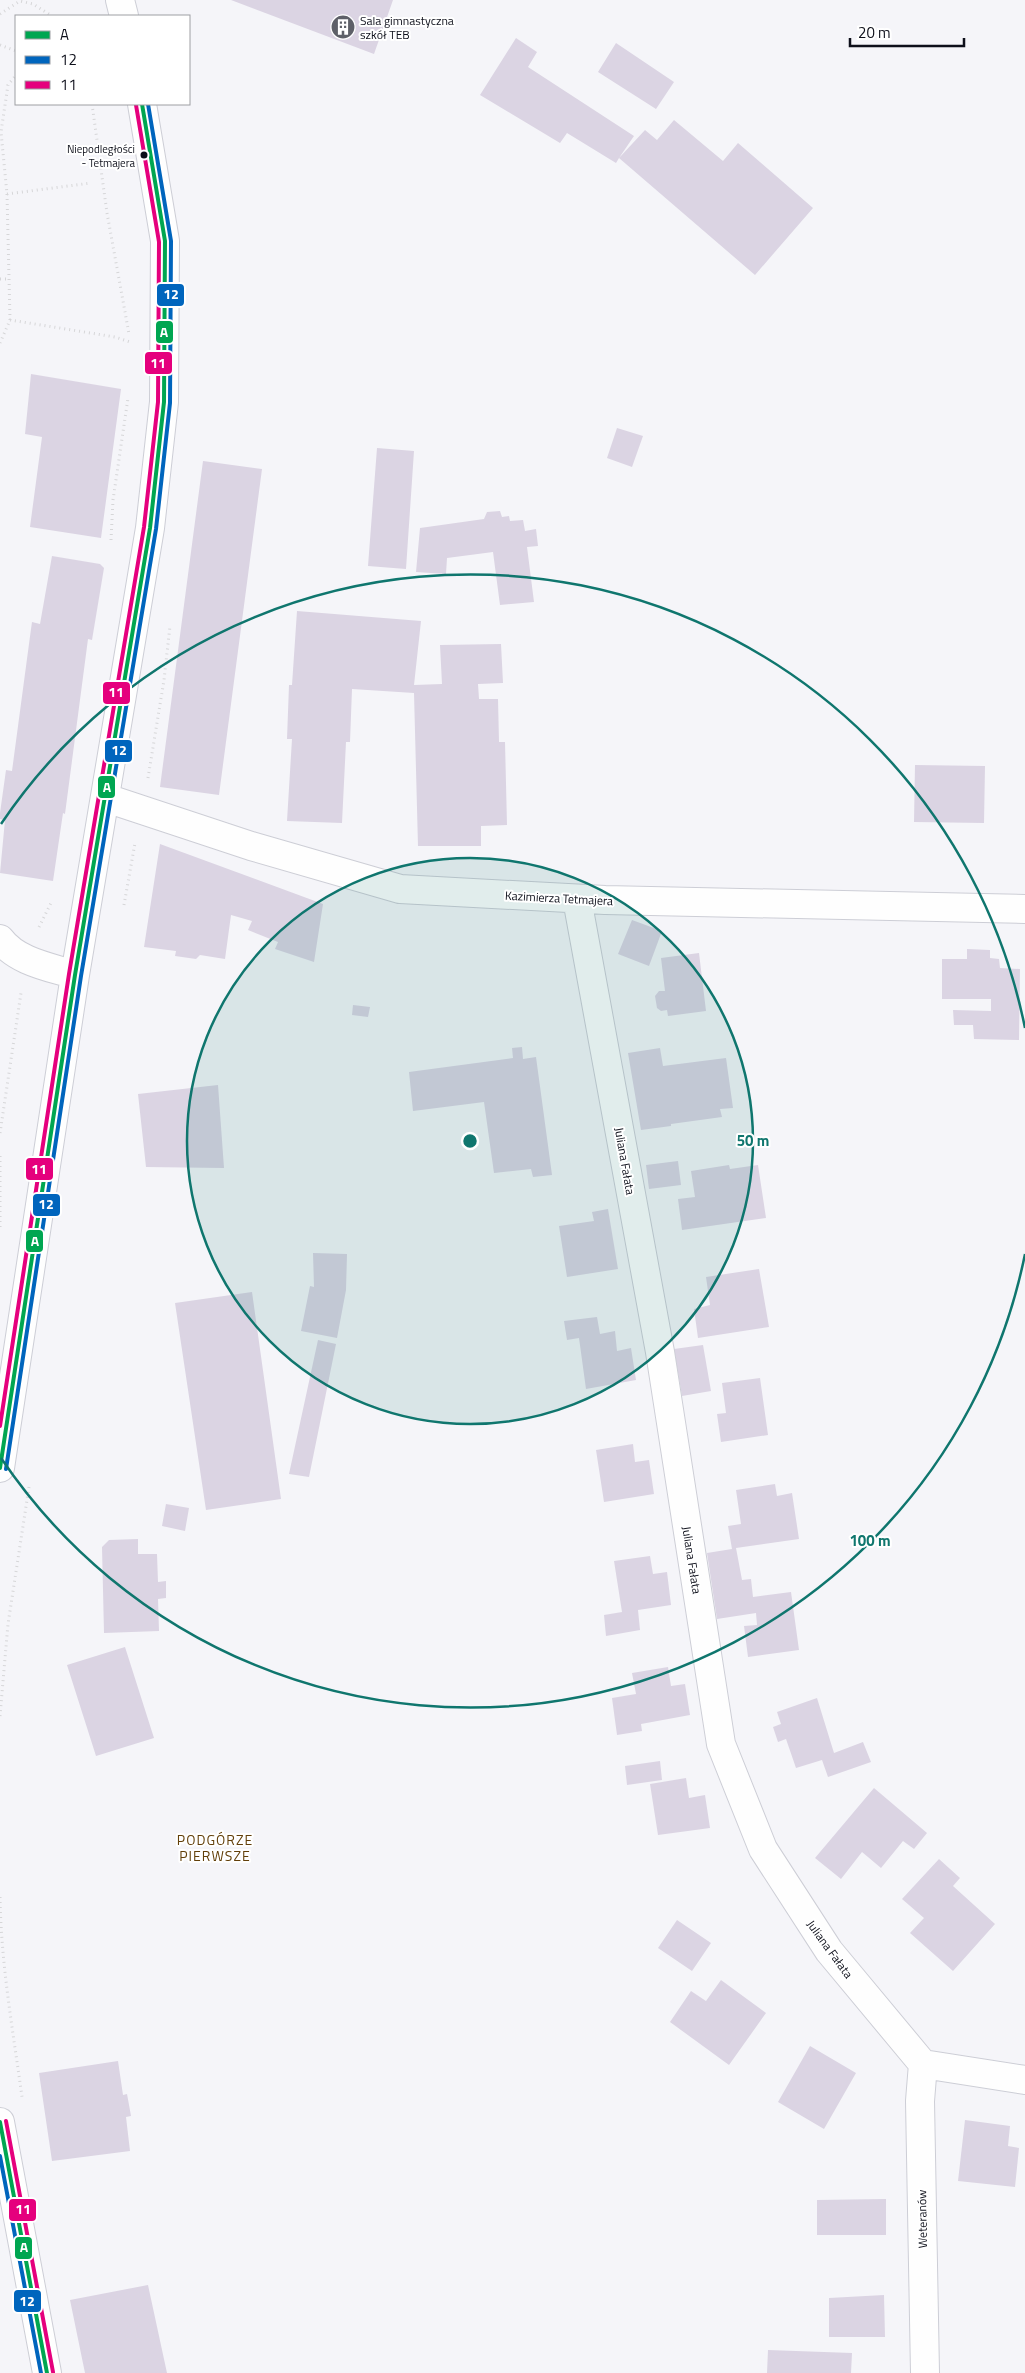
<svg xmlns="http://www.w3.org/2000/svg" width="1025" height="2373" viewBox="0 0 1025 2373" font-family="'Titillium Web',sans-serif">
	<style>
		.building { fill: #dbd4e3 }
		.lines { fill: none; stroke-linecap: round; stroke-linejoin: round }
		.minor-casing { stroke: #cdced6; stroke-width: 30 }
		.path { stroke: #d6d6d8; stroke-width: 3; stroke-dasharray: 1 4; stroke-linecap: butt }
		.minor { stroke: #fefefe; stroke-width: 28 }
		.bus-1-casing { stroke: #fff; stroke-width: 8 }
		.bus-2-casing { stroke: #fff; stroke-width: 8 }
		.bus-3-casing { stroke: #fff; stroke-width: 8 }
		.bus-1 { stroke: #00a651; stroke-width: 4 }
		.bus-2 { stroke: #0065bd; stroke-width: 4 }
		.bus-3 { stroke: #e5007d; stroke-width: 4 }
		.ring { fill: none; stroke: #0f766e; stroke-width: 2.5 }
		.bus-dot { fill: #0d0f1a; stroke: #fff; stroke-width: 2 }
		.labels { text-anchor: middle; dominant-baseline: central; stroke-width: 4; stroke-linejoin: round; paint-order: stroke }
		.bus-label { font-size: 11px; fill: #0d0f1a; stroke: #fff; text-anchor: end }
		.poi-label { font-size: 12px; fill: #0d0f1a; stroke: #fff; text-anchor: start }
		.street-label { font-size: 12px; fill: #0d0f1a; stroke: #fff }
		.neighbourhood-label { font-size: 14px; letter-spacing: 1px; fill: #623f09; stroke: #fff }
		.centre { fill: #0f766e; stroke: #fff; stroke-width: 2.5 }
		.ring-label { font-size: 15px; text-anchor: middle; font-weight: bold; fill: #0f766e; stroke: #fff; stroke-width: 4; stroke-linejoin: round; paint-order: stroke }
		.line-badge { stroke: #fff; stroke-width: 2 }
		.badge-label { font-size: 14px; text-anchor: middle; font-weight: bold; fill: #fff }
	</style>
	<rect width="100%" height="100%" fill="#f5f5f9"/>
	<path class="building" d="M 231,0 L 393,0 L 374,54 Z
		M 516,38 L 537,52 L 528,67 L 634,136 L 619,158 L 645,130 L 657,140 L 674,120 L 723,161 L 738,143 L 813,208 L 755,275 L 619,158 L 616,163 L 567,133 L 560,143 L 480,95 Z
		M 616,43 L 674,82 L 656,109 L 598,72 Z
		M 31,374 L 121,389 L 101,538 L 30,527 L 42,437 L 25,434 Z
		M 617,428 L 643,436 L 632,467 L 607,458 Z
		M 377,448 L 414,451 L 406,569 L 368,566 Z
		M 203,461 L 262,469 L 219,795 L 160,787 Z
		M 500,511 L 502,517 L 509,516 L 510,521 L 523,520 L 525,531 L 536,529 L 538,546 L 527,547 L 534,602 L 500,605 L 493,552 L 447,558 L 446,574 L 416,572 L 420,528 L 484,519 L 487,512 Z
		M 52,556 L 100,564 L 104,568 L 92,640 L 88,639 L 65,814 L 63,813 L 53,881 L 0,873 L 5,820 L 0,819 L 0,813 L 6,770 L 12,771 L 31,629 L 32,622 L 40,624 Z
		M 297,611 L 421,621 L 414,685 L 442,684 L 440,645 L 501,644 L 503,683 L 478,684 L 479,699 L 498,699 L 499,742 L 505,742 L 507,825 L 481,826 L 481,846 L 418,846 L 414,693 L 352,689 L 350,742 L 346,742 L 342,823 L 287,821 L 292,739 L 287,739 L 289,685 L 292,685 Z
		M 915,765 L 985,766 L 984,823 L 914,822 Z
		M 160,844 L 323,904 L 314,962 L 275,949 L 278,942 L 248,930 L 252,921 L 231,915 L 225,959 L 200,955 L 196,959 L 175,956 L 176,951 L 144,947 Z
		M 632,920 L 662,931 L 649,966 L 618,954 Z
		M 967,949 L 990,950 L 990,958 L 999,959 L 1000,968 L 1020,969 L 1019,1040 L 974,1039 L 973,1025 L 954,1025 L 953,1010 L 991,1011 L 991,999 L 942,999 L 942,959 L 967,959 Z
		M 699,953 L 706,1011 L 668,1016 L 667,1010 L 661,1011 L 657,1008 L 655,996 L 659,991 L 665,991 L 661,958 Z
		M 353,1005 L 370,1007 L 368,1017 L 352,1015 Z
		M 522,1047 L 523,1059 L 536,1057 L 552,1175 L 533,1177 L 531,1169 L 494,1173 L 484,1102 L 413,1111 L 409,1072 L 513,1058 L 512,1048 Z
		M 660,1048 L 663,1066 L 726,1058 L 733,1108 L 720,1109 L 722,1117 L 671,1124 L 671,1126 L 641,1130 L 628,1053 Z
		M 218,1085 L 224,1168 L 146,1167 L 138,1094 Z
		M 678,1161 L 681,1185 L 649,1189 L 646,1165 Z
		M 729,1165 L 730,1169 L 758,1165 L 766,1218 L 682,1230 L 678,1199 L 695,1197 L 691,1171 Z
		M 608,1209 L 618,1269 L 567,1277 L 559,1226 L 594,1221 L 592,1212 Z
		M 313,1253 L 347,1254 L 346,1290 L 337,1338 L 301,1331 L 310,1286 L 314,1287 Z
		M 759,1269 L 769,1327 L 698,1338 L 694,1309 L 710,1305 L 706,1277 Z
		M 252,1292 L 281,1499 L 206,1510 L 175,1303 Z
		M 597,1317 L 600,1334 L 615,1331 L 617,1351 L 631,1348 L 636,1380 L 586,1389 L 579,1338 L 567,1340 L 564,1321 Z
		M 318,1340 L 336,1344 L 309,1477 L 289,1474 Z
		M 703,1345 L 711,1391 L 682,1396 L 674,1349 Z
		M 760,1378 L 768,1435 L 721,1442 L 717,1414 L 726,1413 L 722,1383 Z
		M 633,1444 L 635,1462 L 649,1460 L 654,1494 L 604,1502 L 596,1450 Z
		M 775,1484 L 777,1496 L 792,1493 L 799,1539 L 736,1548 L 742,1580 L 751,1579 L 753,1597 L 791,1592 L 799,1650 L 748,1657 L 744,1626 L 757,1625 L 756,1613 L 717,1619 L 707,1553 L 732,1549 L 728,1526 L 741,1524 L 736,1490 Z
		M 166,1504 L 189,1508 L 185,1531 L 162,1526 Z
		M 138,1539 L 138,1554 L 157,1554 L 158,1582 L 166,1581 L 166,1598 L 158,1599 L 159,1631 L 104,1633 L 102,1547 L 109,1540 Z
		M 650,1556 L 653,1574 L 667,1572 L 671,1605 L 638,1610 L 640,1630 L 606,1636 L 604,1615 L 622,1612 L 614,1561 Z
		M 125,1647 L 154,1738 L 96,1756 L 67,1665 Z
		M 668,1667 L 671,1686 L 685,1684 L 690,1715 L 641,1724 L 642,1731 L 617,1735 L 612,1698 L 636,1694 L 632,1673 Z
		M 817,1698 L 834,1753 L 863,1742 L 871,1762 L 828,1777 L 822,1760 L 796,1768 L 786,1739 L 778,1742 L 773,1727 L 781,1724 L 777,1712 Z
		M 660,1761 L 662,1780 L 627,1785 L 625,1766 Z
		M 686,1778 L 689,1798 L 705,1795 L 710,1828 L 658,1835 L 650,1784 Z
		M 874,1788 L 927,1833 L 914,1849 L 903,1841 L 881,1868 L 862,1852 L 841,1879 L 815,1858 Z
		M 939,1859 L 960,1878 L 953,1886 L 995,1924 L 953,1971 L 910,1933 L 924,1918 L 902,1899 Z
		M 677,1920 L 711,1943 L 692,1971 L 658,1948 Z
		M 721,1980 L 766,2013 L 729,2065 L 670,2022 L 691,1991 L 706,2001 Z
		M 810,2046 L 856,2073 L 824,2129 L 778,2102 Z
		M 118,2061 L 123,2095 L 127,2094 L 131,2116 L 126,2117 L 130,2151 L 52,2161 L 39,2073 Z
		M 965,2120 L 1010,2126 L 1008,2146 L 1019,2148 L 1015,2187 L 958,2181 Z
		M 886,2199 L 886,2235 L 817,2235 L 817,2200 Z
		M 148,2285 L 167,2373 L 85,2373 L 70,2300 Z
		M 884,2295 L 885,2337 L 829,2337 L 829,2298 Z
		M 768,2350 L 852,2353 L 851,2373 L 767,2373 Z"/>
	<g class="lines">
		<defs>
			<path id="minor" d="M 120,0 L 124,16
				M 106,798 L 251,846 L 400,889 L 605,900 L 1025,909
				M 577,899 L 660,1352 L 721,1744 L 763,1849 L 829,1951 L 923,2064 L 1025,2080
				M 0,939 C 17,962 50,967 75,975
				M 0,1468 L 75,975 L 150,528 L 164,402 L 165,241 L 142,104
				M 923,2064 L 920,2101 L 925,2373
				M 0,2122 L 47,2373"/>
		</defs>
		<use href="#minor" class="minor-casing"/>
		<path class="path" d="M 0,14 L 20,1 L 33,4 L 52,16
			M 0,45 L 16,51
			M 92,104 L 107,213 L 129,334
			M 7,194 L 91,183
			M 0,279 L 9,279
			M 10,320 L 7,194 L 1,132 L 8,85 L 16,75
			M 0,343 L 10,320 L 115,337 L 130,342
			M 111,540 L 113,500 L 128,398
			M 148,778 L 164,680 L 170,626
			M 124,905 L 135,843
			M 39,927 L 52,901
			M 0,1133 L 21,993
			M 0,1156 L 0,1228
			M 0,1716 L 8,1624 L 29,1487
			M 0,1897 C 1,1964 13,2031 22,2097"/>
		<use href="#minor" class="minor"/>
		<defs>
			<path id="bus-1" d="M 0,1468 L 75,975 L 150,528 L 164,402 L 165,241 L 142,104
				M 0,2122 L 47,2373"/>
			<path id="bus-2" d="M 6,1469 L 81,976 L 156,529 L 170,403 L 171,241 L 148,104
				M 0,2156 L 41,2373"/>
			<path id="bus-3" d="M 0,1426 L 69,974 L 144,527 L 158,402 L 159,242 L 136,105
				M 6,2121 L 53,2372"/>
		</defs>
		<use href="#bus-1" class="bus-1-casing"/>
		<use href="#bus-2" class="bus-2-casing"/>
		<use href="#bus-3" class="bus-3-casing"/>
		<use href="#bus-1" class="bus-1"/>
		<use href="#bus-2" class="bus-2"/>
		<use href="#bus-3" class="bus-3"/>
	</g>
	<circle cx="470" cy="1141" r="283" fill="#0f766e" fill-opacity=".12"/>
	<g class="ring">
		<circle cx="470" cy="1141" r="283"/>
		<path d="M1025 1254A566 566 0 0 1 1 1458M1 824A566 566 0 0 1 1025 1028"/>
	</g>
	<defs>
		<symbol id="building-disc" viewBox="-11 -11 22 22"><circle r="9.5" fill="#5e6068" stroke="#fff"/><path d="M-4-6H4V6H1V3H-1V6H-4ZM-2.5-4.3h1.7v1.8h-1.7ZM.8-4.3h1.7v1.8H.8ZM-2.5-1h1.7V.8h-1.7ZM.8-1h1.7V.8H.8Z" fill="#fff"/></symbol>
	</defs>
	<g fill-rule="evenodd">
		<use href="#building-disc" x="329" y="13" width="28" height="28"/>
	</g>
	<circle class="bus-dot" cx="144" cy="155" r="4.5"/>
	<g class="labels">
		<g class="bus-label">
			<text x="135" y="149">Niepodległości<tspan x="135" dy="14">- Tetmajera</tspan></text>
		</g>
		<g class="poi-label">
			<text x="360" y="20">Sala gimnastyczna<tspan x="360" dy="14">szkół TEB</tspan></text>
		</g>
		<g class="street-label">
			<text transform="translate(559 898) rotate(3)">Kazimierza Tetmajera</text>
			<text transform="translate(625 1161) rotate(80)">Juliana Fałata</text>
			<text transform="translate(692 1560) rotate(81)">Juliana Fałata</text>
			<text transform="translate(830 1949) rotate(54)">Juliana Fałata</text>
			<text transform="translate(922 2219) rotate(-91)">Weteranów</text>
		</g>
		<g class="neighbourhood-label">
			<text x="215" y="1839">PODGÓRZE<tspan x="215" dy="16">PIERWSZE</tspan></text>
		</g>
	</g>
	<circle cx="470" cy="1141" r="8" class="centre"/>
	<g class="ring-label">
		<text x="753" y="1146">50 m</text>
		<text x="870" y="1546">100 m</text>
	</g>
	<g class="line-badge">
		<rect x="156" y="283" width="29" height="24" rx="5" fill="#0065bd"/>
		<rect x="155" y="320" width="19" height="24" rx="5" fill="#00a651"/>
		<rect x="144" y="351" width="29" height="24" rx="5" fill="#e5007d"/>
		<rect x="102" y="681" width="29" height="24" rx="5" fill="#e5007d"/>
		<rect x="104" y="739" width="29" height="24" rx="5" fill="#0065bd"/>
		<rect x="97" y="775" width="19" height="24" rx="5" fill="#00a651"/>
		<rect x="25" y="1157" width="29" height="24" rx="5" fill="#e5007d"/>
		<rect x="32" y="1193" width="29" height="24" rx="5" fill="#0065bd"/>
		<rect x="25" y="1229" width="19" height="24" rx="5" fill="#00a651"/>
		<rect x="8" y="2198" width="29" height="24" rx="5" fill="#e5007d"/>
		<rect x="14" y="2236" width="19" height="24" rx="5" fill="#00a651"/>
		<rect x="13" y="2289" width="29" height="24" rx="5" fill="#0065bd"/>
	</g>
	<g class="badge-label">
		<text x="171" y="299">12</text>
		<text x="164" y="337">A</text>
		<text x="158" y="368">11</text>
		<text x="116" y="697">11</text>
		<text x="119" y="755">12</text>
		<text x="107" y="792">A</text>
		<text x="39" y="1174">11</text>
		<text x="46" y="1209">12</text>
		<text x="35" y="1246">A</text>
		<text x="23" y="2214">11</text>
		<text x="24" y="2252">A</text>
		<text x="27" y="2306">12</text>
	</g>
	<rect x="15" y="15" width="175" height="90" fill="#ffffff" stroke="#9e9fa3"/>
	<rect x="25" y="31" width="25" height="8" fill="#00a651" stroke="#9e9fa3"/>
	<text x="60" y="40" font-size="15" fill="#0d0f1a">A</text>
	<rect x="25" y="56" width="25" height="8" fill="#0065bd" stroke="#9e9fa3"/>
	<text x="60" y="65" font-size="15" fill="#0d0f1a">12</text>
	<rect x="25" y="81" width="25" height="8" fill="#e5007d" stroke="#9e9fa3"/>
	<text x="60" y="90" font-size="15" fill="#0d0f1a">11</text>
	<path d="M850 38v8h114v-8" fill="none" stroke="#0d0f1a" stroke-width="2.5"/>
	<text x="858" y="38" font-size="15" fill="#0d0f1a" stroke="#ffffff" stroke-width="4" paint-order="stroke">20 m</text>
</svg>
